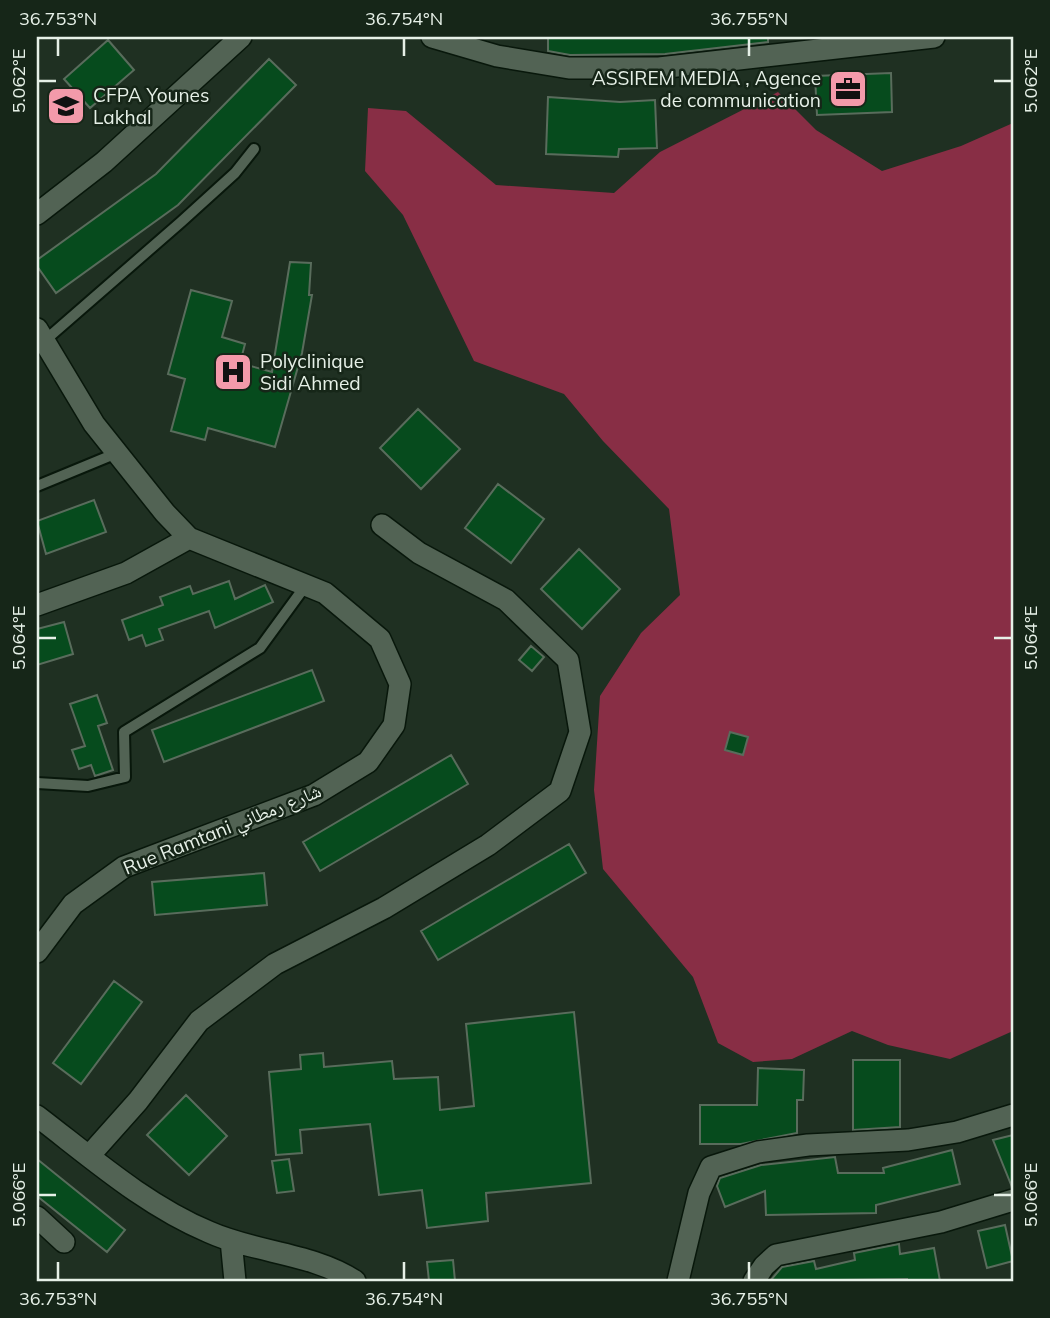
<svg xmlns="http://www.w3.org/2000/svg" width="1050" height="1318" viewBox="0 0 1050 1318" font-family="Mulish,'Noto Naskh Arabic',sans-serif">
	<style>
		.forest { fill: #882e45 }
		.building { fill: #064b1d; stroke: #596c5c; stroke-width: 2 }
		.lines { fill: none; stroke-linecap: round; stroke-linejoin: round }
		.lane-casing { stroke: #08170b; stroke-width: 14 }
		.street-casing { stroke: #08170b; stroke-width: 24 }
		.secondary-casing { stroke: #08170b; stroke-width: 24 }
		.lane { stroke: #526354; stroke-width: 10 }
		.street { stroke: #526354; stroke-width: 21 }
		.secondary { stroke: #526354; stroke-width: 21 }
		.ticks { fill: none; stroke: #e6f0e7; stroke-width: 2.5 }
		.labels { text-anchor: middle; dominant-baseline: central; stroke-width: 5; stroke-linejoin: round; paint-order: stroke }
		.poi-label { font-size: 19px; fill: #e6f0e7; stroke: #162618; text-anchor: start }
		.street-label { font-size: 19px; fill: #e6f0e7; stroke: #162618 }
		.neatline { fill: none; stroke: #e6f0e7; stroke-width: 2.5 }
		.ticks-label { font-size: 18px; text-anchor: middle; fill: #e6f0e7 }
	</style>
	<rect width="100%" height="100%" fill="#1f3022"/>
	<path class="forest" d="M 778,92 L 816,130 L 882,171 L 961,146 L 1013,123 L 1013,1031 L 950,1059 L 888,1045 L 852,1031 L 792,1059 L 753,1062 L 718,1043 L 693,977 L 603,869 L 594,790 L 600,696 L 641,633 L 680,595 L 669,509 L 603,441 L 564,394 L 474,361 L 403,215 L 365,171 L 368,108 L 406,111 L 496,185 L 614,193 L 660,152 Z"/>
	<path class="building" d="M 548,37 L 768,37 L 768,42 L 665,54 L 570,55 L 548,51 Z
		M 108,40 L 134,70 L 90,108 L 64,79 Z
		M 269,59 L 296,85 L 178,205 L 56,293 L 37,266 L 37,260 L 156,174 Z
		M 891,73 L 892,112 L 817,115 L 815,76 Z
		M 548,97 L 620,102 L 655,100 L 657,148 L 619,149 L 618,157 L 546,154 Z
		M 290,262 L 311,263 L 309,295 L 312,295 L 302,353 L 275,447 L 208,428 L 205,440 L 171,431 L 185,379 L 168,374 L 191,290 L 232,301 L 222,337 L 245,344 L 240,363 L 272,372 Z
		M 418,409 L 460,449 L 421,489 L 380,448 Z
		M 498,484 L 544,519 L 511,563 L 465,528 Z
		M 94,500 L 106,532 L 46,554 L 37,521 Z
		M 579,549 L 620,589 L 582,629 L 541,589 Z
		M 229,581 L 235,599 L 265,585 L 273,602 L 215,628 L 209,611 L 159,629 L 163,640 L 146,646 L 142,635 L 129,640 L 122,620 L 163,605 L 160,597 L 190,586 L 193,594 Z
		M 64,622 L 73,654 L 37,665 L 37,629 Z
		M 531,646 L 544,657 L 532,671 L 519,660 Z
		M 312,670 L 324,701 L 164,762 L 152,730 Z
		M 97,695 L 107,723 L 98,726 L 113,770 L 95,776 L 91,765 L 79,769 L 72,750 L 85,746 L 70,704 Z
		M 730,732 L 748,737 L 743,755 L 725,750 Z
		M 451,755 L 468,784 L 320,871 L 303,842 Z
		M 569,844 L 586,873 L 438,960 L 421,931 Z
		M 264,873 L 267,905 L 155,915 L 152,882 Z
		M 114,981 L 142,1002 L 81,1084 L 53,1063 Z
		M 574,1012 L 591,1183 L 486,1193 L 488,1221 L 427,1228 L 422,1190 L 379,1195 L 370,1124 L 300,1130 L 302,1153 L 276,1155 L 269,1072 L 301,1069 L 300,1055 L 323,1053 L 324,1067 L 392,1061 L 394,1079 L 438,1077 L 440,1110 L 474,1106 L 466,1024 Z
		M 853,1060 L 900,1060 L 900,1127 L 853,1130 Z
		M 758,1068 L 804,1070 L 803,1100 L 797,1100 L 797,1133 L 741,1144 L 700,1144 L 700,1105 L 757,1105 Z
		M 186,1095 L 227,1136 L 189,1175 L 147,1135 Z
		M 1013,1135 L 1013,1187 L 1012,1187 L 993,1140 Z
		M 952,1150 L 960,1184 L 876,1205 L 876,1213 L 766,1215 L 765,1191 L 725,1207 L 717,1186 L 720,1178 L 761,1165 L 835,1157 L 838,1173 L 884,1173 L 883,1168 Z
		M 37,1159 L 125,1230 L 107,1252 L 37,1196 Z
		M 289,1159 L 294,1191 L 277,1193 L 272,1161 Z
		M 1005,1225 L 1013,1261 L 987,1268 L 978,1231 Z
		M 899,1244 L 900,1254 L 934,1248 L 940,1281 L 907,1281 L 907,1279 L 770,1281 L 782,1267 L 814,1261 L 816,1269 L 855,1260 L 854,1253 Z
		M 453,1260 L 455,1281 L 429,1281 L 427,1262 Z"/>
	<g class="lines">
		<defs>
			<path id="lane" d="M 42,343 L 181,222 L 235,173 L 254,149
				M 37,486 L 117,453
				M 37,783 L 88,786 L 125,777 L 124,732 L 260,648 L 306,585"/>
			<path id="street" d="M 37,329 L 94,424 L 165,513 L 189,538 L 325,593 L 380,639 L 400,684 L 394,725 L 368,762 L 314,795 L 124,867 L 73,904 L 37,952
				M 37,605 L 126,573 L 189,538
				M 37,1116 C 92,1158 145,1205 209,1232 C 256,1253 312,1253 355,1281
				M 89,1156 L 138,1101 L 199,1021 L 275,964 L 384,908 L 488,845 L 560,791 L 580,732 L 568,660 L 506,600 L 419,553 L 382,525
				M 37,1217 L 64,1242
				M 231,1240 L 235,1281
				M 678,1281 L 699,1193 L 711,1167 L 758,1152 L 808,1145 L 908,1140 L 957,1132 L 1013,1115
				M 754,1281 L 764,1266 L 776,1255 L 941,1222 L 1013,1200"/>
			<path id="secondary" d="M 432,37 L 497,56 L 569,68 L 659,68 L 934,37
				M 37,214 L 104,162 L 241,37"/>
		</defs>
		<use href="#lane" class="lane-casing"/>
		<use href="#street" class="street-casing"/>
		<use href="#secondary" class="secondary-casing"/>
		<use href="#lane" class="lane"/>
		<use href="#street" class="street"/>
		<use href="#secondary" class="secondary"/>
	</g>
	<path class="ticks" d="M 58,38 L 58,56M 404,38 L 404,56M 749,38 L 749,56M 38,81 L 56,81M 994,81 L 1012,81M 38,638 L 56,638M 994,638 L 1012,638M 38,1195 L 56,1195M 994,1195 L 1012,1195M 58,1262 L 58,1280M 404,1262 L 404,1280M 749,1262 L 749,1280"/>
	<defs>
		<symbol id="office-square" viewBox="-11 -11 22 22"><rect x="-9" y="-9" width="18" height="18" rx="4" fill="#f39aaa" stroke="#162618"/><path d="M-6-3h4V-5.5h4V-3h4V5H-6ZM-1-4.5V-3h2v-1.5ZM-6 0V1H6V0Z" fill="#111"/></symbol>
		<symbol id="university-square" viewBox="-11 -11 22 22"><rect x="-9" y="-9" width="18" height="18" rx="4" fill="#f39aaa" stroke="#162618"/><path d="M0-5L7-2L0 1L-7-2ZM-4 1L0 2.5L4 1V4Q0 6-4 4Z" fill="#111"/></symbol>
		<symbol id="hospital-square" viewBox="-11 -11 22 22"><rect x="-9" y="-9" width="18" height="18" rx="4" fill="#f39aaa" stroke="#162618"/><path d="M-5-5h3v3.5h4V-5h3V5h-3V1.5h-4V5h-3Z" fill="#111"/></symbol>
	</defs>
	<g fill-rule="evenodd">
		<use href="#office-square" x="826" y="67" width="44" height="44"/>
		<use href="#university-square" x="44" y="84" width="44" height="44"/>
		<use href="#hospital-square" x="211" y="350" width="44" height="44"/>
	</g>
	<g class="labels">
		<g class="poi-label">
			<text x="821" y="78" text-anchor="end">ASSIREM MEDIA , Agence<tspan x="821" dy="22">de communication</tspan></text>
			<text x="93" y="95">CFPA Younes<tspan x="93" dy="22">Lakhal</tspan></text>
			<text x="260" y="361">Polyclinique<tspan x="260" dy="22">Sidi Ahmed</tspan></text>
		</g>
		<g class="street-label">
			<text transform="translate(222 829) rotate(-22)">Rue Ramtani شارع رمطاني</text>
		</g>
	</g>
	<rect width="1050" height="1318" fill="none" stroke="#162618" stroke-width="77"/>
	<rect x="38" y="38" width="974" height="1242" class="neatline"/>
	<g class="ticks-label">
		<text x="58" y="25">36.753°N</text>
		<text x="404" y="25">36.754°N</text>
		<text x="749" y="25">36.755°N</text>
		<text transform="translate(1031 81) rotate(-90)" y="6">5.062°E</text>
		<text transform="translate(19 81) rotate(-90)" y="6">5.062°E</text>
		<text transform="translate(19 638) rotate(-90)" y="6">5.064°E</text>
		<text transform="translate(1031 638) rotate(-90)" y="6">5.064°E</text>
		<text transform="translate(1031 1195) rotate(-90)" y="6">5.066°E</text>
		<text transform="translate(19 1195) rotate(-90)" y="6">5.066°E</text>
		<text x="58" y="1305">36.753°N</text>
		<text x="404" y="1305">36.754°N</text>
		<text x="749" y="1305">36.755°N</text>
	</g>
</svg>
